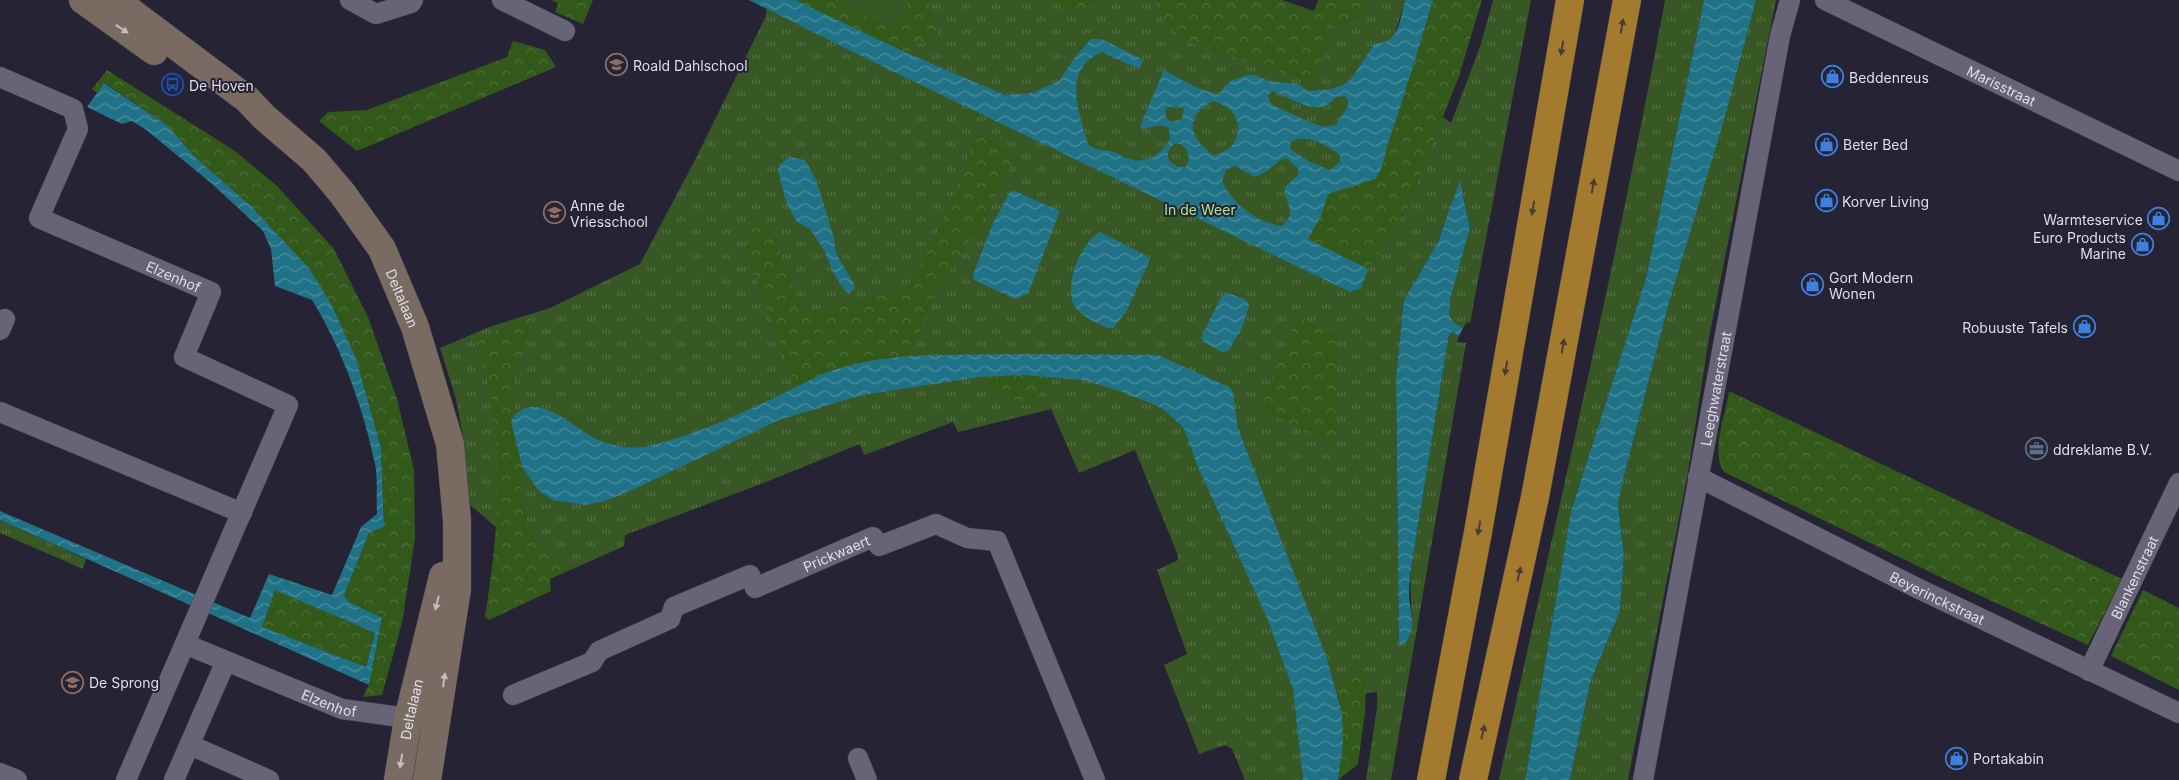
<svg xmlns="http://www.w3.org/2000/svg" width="2179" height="780" viewBox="0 0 2179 780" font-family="Inter,sans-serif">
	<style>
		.grass { fill: url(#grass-tufts) }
		.forest { fill: url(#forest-crowns) }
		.pitch { fill: #375824 }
		.water { fill: url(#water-waves); fill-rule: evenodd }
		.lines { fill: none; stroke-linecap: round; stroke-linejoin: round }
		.street-casing { stroke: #413e4c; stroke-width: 21 }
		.secondary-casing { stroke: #413e4c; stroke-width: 29 }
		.highway-casing { stroke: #413e4c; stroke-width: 29 }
		.street { stroke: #676478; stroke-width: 20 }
		.secondary { stroke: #796b62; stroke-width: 28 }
		.highway { stroke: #a47a2f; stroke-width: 28 }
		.oneway { fill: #4b3d32 }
		.oneway2 { fill: #c0bcc0 }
		.labels { text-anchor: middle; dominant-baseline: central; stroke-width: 4; stroke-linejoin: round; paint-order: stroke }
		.poi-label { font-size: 14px; fill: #dfdee9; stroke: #252334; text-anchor: start }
		.street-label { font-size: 14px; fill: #dfdee9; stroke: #252334 }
		.park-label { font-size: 14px; fill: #ace78e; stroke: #252334 }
	</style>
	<defs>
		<pattern id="grass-tufts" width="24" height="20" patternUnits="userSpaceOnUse" patternTransform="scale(1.25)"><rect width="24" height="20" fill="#375824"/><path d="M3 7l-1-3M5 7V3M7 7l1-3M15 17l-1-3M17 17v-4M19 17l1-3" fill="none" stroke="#547044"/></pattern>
		<pattern id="forest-crowns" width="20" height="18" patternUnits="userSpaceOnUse" patternTransform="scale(1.25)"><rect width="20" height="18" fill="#32591a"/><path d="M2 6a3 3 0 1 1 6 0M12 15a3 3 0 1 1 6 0" fill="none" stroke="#4f703b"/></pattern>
		<pattern id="water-waves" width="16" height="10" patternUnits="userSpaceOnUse" patternTransform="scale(1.25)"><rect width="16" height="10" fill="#207386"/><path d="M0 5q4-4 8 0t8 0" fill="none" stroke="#4b8d9d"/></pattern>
	</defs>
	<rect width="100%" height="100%" fill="#252334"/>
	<path class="grass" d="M 767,0 L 1257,0 L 1335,26 L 1364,14 L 1370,0 L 1405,0 L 1394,37 L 1364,58 L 1451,123 L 1480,47 L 1493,0 L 1531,0 L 1470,323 L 1467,322 L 1463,328 L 1453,322 L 1448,314 L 1450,300 L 1470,228 L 1463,194 L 1443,226 L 1437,244 L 1405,298 L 1403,307 L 1396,378 L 1399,644 L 1409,638 C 1414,615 1409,592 1411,569 L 1449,335 L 1452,332 L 1459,336 L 1457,342 L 1466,343 L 1391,780 L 1366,780 L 1377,708 L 1377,692 L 1295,699 L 1303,780 L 1245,780 L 1232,749 L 1225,745 L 1199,754 L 1164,665 L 1187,654 L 1157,570 L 1178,560 L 1177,553 L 1135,450 L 1079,473 L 1051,409 L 958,432 L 953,422 L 864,455 L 860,444 L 766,482 L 625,535 L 624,546 L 575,568 L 550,557 L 537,543 L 510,539 L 469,504 L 463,437 L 456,399 L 440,348 L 492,326 L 550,308 L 640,264 L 696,158 L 766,16 Z
		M 1665,0 L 1704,0 L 1651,254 L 1646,278 L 1571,511 L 1525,780 L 1499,780 C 1555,520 1617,262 1665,0 Z
		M 1756,0 L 1776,0 L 1709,338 L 1688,472 L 1628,780 L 1570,780 L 1590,683 L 1620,611 L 1624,557 L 1618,504 L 1624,476 L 1670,299 Z
		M 0,520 L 86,559 L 83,569 L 0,533 Z"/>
	<path class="forest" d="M 550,0 L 593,0 L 583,24 L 555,12 L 558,3 Z
		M 795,0 L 832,0 L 896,29 L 909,0 L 929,0 L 930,12 L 937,26 L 937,37 L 915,45 L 907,53 Z
		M 1056,0 L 1097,0 C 1085,14 1067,19 1056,0 Z
		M 1154,0 L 1282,0 L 1314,11 L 1318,0 L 1370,0 L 1364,14 L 1335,26 L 1327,36 L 1327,46 L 1315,83 L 1310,85 L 1299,79 L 1185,41 L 1166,24 Z
		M 1433,0 L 1482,0 L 1459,76 L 1407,209 L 1368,269 L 1308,239 L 1320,218 L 1328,194 L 1375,179 L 1383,164 Z
		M 513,41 L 545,50 L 556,67 L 357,151 L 319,121 L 328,112 L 367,110 L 507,57 Z
		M 107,70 L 235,151 L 277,186 L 334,249 L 368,317 L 397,399 L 414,470 L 415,539 L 402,623 L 382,695 L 363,697 L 369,685 L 382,619 L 349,602 L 344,595 L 369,533 L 384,527 L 381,448 L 356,358 L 309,268 L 252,207 L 195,157 L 167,125 L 105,83 L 97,93 L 92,89 Z
		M 976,133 L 1017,154 L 981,224 L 936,292 L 909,355 L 837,369 L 796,388 L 745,249 L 748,232 L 763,225 L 771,231 L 806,315 L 907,287 C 936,237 960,189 976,133 Z
		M 533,316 C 527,339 518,361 514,384 C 512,398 518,408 511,421 L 522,466 L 520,485 L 528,524 L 537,543 L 550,557 L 575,568 L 550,579 L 551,591 L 489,620 L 485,616 C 500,525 507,426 475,339 Z
		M 1300,317 L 1337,335 L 1337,448 L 1261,409 L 1283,347 Z
		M 1023,375 L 1052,377 L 1045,389 L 1027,406 L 1015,403 L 980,377 Z
		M 1729,391 L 2122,579 L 2088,645 L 1961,587 L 1724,472 C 1710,450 1726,415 1729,391 Z
		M 275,589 L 375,633 L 366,667 L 261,627 Z
		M 2143,590 L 2179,608 L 2179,690 L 2111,656 Z
		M 1367,665 L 1365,712 L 1358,764 L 1338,780 C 1342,750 1345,723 1337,693 Z"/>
	<path class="pitch" d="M 832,0 L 909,0 L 896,29 Z"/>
	<path class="water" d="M 749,0 L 795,0 L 907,53 L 1005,95 L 1032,93 L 1059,81 L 1075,57 L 1091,39 L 1101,39 L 1144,60 L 1139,69 L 1102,52 C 1061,69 1079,112 1088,144 C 1097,152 1104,149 1114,152 C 1117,153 1121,156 1124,157 C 1144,166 1160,156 1170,139 L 1169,128 L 1161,125 L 1142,129 L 1140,126 L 1164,70 L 1195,87 L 1219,95 L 1225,86 L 1231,81 L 1247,75 L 1256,75 L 1267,81 L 1298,84 L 1308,91 L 1331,89 L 1343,85 L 1351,79 L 1375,43 C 1399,45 1400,19 1405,0 L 1433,0 C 1419,48 1404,96 1388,143 C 1384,156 1384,168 1375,179 L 1328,194 L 1320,218 L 1308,239 L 1368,269 L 1361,288 L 1350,292 L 855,53 ZM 1272,91 C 1293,97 1319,121 1335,97 L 1345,96 L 1348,100 L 1348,106 L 1336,125 L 1325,127 L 1312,123 L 1272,105 L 1268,96 ZM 1213,101 C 1249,110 1244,151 1213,155 C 1189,137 1183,117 1213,101 ZM 1168,107 L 1180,107 L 1184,109 L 1182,119 L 1172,122 L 1166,118 L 1165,110 ZM 1298,139 C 1313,137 1328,146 1340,155 L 1340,162 L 1330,170 L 1310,162 L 1290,149 L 1291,142 ZM 1174,144 L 1181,144 C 1189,151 1191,157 1186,167 C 1171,169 1161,155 1174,144 ZM 1282,159 L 1288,159 L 1299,170 L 1298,175 L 1285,187 C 1283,203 1300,212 1281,226 C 1257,222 1232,204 1222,181 L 1226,170 L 1235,166 L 1255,177 L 1264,173 Z
		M 1704,0 L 1756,0 L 1724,120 L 1670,299 L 1624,476 L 1618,504 L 1624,557 L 1620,611 L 1590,683 L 1570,780 L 1525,780 L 1571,511 L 1646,278 Z
		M 104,83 L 167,125 L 195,157 L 252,207 L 309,268 L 331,304 L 356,358 L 381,448 L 384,527 L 369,533 L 344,595 L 349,602 L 382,618 L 369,685 L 0,520 L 0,511 L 250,618 L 269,574 L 332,595 L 361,527 L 377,514 C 376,498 378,480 375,464 C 363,407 342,349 312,300 L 275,286 L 271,249 L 263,231 L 211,183 L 145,129 L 132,121 L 122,124 L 87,107 ZM 275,590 L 375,633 L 366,667 L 262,627 Z
		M 790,157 L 805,160 C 822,187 824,209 834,237 C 835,241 834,245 835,249 C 839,262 850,274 855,287 L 849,294 L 843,288 L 833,272 L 824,250 L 810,229 L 797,222 L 786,202 L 778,170 L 780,164 Z
		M 1460,181 L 1470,228 L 1450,300 L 1449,314 L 1453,322 L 1463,328 L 1459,336 L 1452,332 L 1449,335 L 1411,569 C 1410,577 1409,585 1409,593 C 1409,610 1419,634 1402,645 L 1399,644 L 1396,378 L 1403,307 L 1405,298 L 1437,244 Z
		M 1015,191 L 1060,211 L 1028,294 L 1015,299 L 974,280 L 973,275 L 993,223 L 1010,192 Z
		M 1100,232 L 1143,254 L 1150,260 L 1126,312 L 1113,328 C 1107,329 1101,325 1095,322 C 1089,319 1077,312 1074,305 C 1064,284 1080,244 1100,232 Z
		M 1227,293 L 1245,299 L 1249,304 C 1247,321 1237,337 1228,351 L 1221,352 L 1204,342 L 1201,338 L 1222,295 Z
		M 1014,354 L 1158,355 L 1229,387 L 1233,392 L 1238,428 L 1326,656 L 1342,713 L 1343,744 L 1338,780 L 1303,780 L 1293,689 L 1267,618 L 1197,465 L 1184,428 L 1163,409 L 1150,403 L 1117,390 L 1083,380 L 1023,375 L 980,377 L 862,395 L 779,420 L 632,490 L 605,501 L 586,505 L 553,500 L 538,490 L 522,466 L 511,421 C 531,386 571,425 594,438 C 609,446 632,450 649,446 C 697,435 742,413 786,392 C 803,384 819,374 837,369 C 895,351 954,356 1014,354 Z"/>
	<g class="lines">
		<defs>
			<g id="street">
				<path d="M 350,0 L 376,14 L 411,3 L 413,0"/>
				<path d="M 502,0 L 565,31"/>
				<path id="s1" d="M 1825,0 L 2179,171"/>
				<path id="s2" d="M 0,77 L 73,109 L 78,129 L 39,218 L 211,292 L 184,357 L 288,405 L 126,780"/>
				<path d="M 0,330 L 5,319"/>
				<path d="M 0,412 L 242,513"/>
				<path id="s3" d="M 1698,477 L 1917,588 L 2179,713"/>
				<path id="s4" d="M 185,644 L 342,709 L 422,720"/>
				<path id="s5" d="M 2089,671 L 2179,483"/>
				<path id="s6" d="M 513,695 L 592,662 L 599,651 L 670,619 L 674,607 L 750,575 L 755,588 L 873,537 L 879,546 L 936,524 L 967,538 L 997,541 L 1095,780"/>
				<path d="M 190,745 L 269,780"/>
				<path d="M 858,758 L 867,780"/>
				<path d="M 0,773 L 17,780"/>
				<path d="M 174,780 L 226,661"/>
				<path id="s7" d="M 1643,780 L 1780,36 L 1790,0"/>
			</g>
			<g id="secondary">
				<path d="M 83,0 L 154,51"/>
				<path id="s8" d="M 115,0 L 247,99 L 264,117 L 314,160 L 342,193 L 382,249 L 415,327 L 450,444 L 457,521 L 457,589 L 427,780"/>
				<path id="s9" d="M 398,780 L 408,719 L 443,576"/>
			</g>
			<path id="highway" d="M 1431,780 L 1478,532 L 1570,0
				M 1473,780 L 1535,497 L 1627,0"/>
		</defs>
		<use href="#street" class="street-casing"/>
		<use href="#secondary" class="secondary-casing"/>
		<use href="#highway" class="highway-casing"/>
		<use href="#street" class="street"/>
		<use href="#secondary" class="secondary"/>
		<use href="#highway" class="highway"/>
	</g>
	<defs><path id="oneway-solid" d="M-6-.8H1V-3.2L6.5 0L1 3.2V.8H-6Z" transform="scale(1.25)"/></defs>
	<g class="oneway">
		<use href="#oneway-solid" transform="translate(1622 26) rotate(-80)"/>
		<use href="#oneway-solid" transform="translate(1562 48) rotate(100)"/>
		<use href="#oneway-solid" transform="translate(1593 186) rotate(-80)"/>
		<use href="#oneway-solid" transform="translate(1533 208) rotate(100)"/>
		<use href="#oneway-solid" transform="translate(1563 346) rotate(-80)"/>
		<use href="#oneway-solid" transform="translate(1506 368) rotate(100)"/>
		<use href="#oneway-solid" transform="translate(1479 528) rotate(100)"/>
		<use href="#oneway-solid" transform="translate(1519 574) rotate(-78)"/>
		<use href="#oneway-solid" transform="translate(1483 732) rotate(-77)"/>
	</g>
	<g class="oneway2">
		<use href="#oneway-solid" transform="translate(122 29) rotate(34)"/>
		<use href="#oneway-solid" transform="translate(437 603) rotate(104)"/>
		<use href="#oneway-solid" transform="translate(444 680) rotate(-82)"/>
		<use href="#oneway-solid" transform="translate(401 761) rotate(99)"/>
	</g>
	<defs>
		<symbol id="school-ring" viewBox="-11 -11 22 22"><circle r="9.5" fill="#252334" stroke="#8d6e63" stroke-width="1.5"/><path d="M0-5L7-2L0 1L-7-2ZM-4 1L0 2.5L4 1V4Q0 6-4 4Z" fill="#8d6e63"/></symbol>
		<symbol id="shop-ring" viewBox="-11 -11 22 22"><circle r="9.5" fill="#252334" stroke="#3f7fe0" stroke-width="1.5"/><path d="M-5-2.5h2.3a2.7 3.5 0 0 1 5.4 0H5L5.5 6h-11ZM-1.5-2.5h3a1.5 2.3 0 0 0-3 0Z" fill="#3f7fe0"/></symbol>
		<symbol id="bus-ring" viewBox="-11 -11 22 22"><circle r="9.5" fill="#252334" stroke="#1a4fb4" stroke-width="1.5"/><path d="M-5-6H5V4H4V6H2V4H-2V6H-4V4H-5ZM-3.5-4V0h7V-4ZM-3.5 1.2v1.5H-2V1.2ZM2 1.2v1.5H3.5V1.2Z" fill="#1a4fb4"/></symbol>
		<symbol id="office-ring" viewBox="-11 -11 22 22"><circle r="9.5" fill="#252334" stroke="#5c6f8a" stroke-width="1.5"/><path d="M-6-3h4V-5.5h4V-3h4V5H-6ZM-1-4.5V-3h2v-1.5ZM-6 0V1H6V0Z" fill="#5c6f8a"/></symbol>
	</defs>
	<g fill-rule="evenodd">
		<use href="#school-ring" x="604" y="52" width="25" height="25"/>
		<use href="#shop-ring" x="1820" y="64" width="25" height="25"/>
		<use href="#bus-ring" x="160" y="72" width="25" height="25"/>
		<use href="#shop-ring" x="1814" y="132" width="25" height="25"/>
		<use href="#shop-ring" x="1814" y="188" width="25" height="25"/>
		<use href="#school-ring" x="542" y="200" width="25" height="25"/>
		<use href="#shop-ring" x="2146" y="206" width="25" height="25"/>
		<use href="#shop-ring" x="2130" y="232" width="25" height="25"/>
		<use href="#shop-ring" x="1800" y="272" width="25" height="25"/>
		<use href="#shop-ring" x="2072" y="314" width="25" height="25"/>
		<use href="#office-ring" x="2024" y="436" width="25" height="25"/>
		<use href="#school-ring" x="60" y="670" width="25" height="25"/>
		<use href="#shop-ring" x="1944" y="746" width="25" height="25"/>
	</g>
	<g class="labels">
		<g class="poi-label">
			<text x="633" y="65">Roald Dahlschool</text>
			<text x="1849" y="77">Beddenreus</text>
			<text x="189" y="85">De Hoven</text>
			<text x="1843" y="144">Beter Bed</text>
			<text x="1842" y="201">Korver Living</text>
			<text x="570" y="205">Anne de<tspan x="570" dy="16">Vriesschool</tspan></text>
			<text x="2143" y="219" text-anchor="end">Warmteservice</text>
			<text x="2126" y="237" text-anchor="end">Euro Products<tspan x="2126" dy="16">Marine</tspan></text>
			<text x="1829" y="277">Gort Modern<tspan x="1829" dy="16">Wonen</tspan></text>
			<text x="2068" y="327" text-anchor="end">Robuuste Tafels</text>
			<text x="2053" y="449">ddreklame B.V.</text>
			<text x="89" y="682">De Sprong</text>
			<text x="1973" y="758">Portakabin</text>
		</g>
		<g class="street-label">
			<text stroke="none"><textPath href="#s1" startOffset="196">Marisstraat</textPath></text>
			<text stroke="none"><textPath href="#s2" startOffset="344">Elzenhof</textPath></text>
			<text stroke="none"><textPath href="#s8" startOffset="421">Deltalaan</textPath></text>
			<text stroke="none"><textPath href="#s7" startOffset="398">Leeghwaterstraat</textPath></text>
			<text stroke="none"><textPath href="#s6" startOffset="374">Prickwaert</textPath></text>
			<text stroke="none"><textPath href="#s5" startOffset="104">Blankenstraat</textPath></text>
			<text stroke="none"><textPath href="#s3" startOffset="268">Beyerinckstraat</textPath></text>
			<text stroke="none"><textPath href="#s4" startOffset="156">Elzenhof</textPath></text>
			<text stroke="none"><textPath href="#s9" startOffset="72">Deltalaan</textPath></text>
		</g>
		<g class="park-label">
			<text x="1200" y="209">In de Weer</text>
		</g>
	</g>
</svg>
